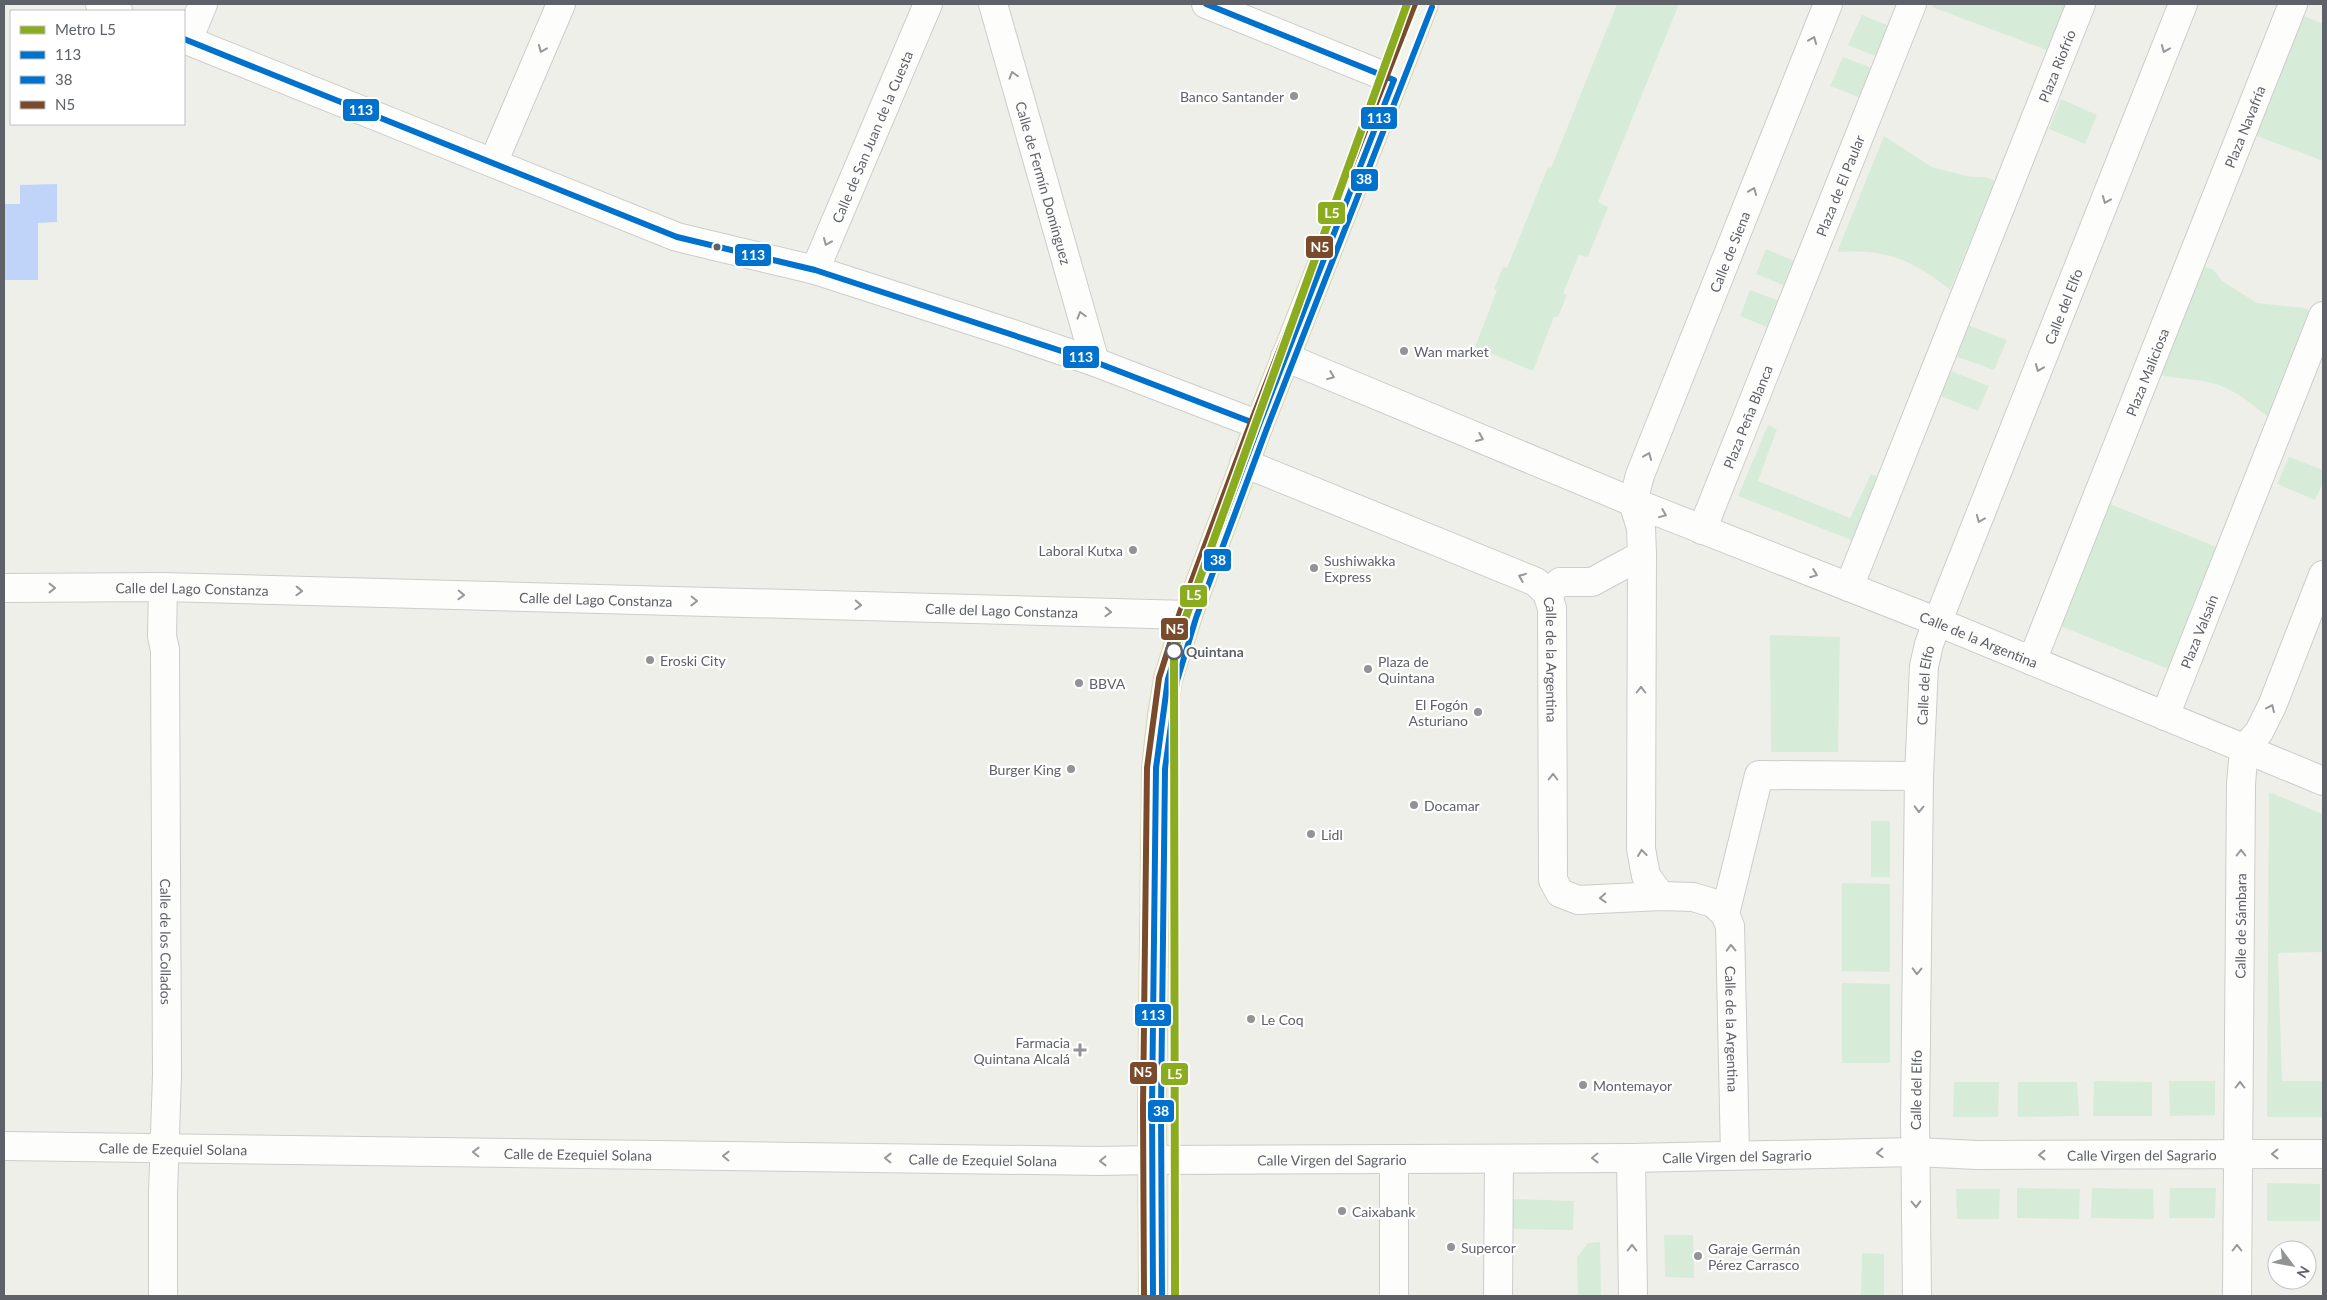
<svg xmlns="http://www.w3.org/2000/svg" width="2327" height="1300" viewBox="0 0 2327 1300" font-family="Lato,sans-serif">
	<style>
		.green { fill: #d7ecd8 }
		.water { fill: #bfd4f8 }
		.lines { fill: none; stroke-linecap: round; stroke-linejoin: round }
		.street-casing { stroke: #cccdcc; stroke-width: 30 }
		.secondary-casing { stroke: #cbcccb; stroke-width: 30 }
		.primary-casing { stroke: #d7d5b6; stroke-width: 30 }
		.street { stroke: #fdfdfc; stroke-width: 28 }
		.secondary { stroke: #fdfdfc; stroke-width: 28 }
		.primary { stroke: #f3f4e9; stroke-width: 28 }
		.bus-1-casing { stroke: #fff; stroke-width: 10 }
		.bus-2-casing { stroke: #fff; stroke-width: 10 }
		.bus-3-casing { stroke: #fff; stroke-width: 10 }
		.bus-1 { stroke: #0072ce; stroke-width: 6 }
		.bus-2 { stroke: #0072ce; stroke-width: 6 }
		.bus-3 { stroke: #7a4b2a; stroke-width: 6 }
		.metro-1-casing { stroke: #fff; stroke-width: 11 }
		.metro-1 { stroke: #8bac1f; stroke-width: 8 }
		.oneway { stroke: #96989c }
		.poi-dot { fill: #919395; stroke: #fff; stroke-width: 2 }
		.bus-dot { fill: #5e6168; stroke: #fff; stroke-width: 2 }
		.stop-dot { fill: #fff; stroke: #5e6168; stroke-width: 2.5 }
		.labels { text-anchor: middle; dominant-baseline: central; stroke-width: 4.5; stroke-linejoin: round; paint-order: stroke }
		.street-label { font-size: 14px; fill: #5e6168; stroke: #fff }
		.poi-label { font-size: 14px; fill: #5e6168; stroke: #fff; text-anchor: start }
		.stop-label { font-size: 14px; font-weight: bold; fill: #5e6168; stroke: #fff; text-anchor: start }
		.line-badge { stroke: #fff; stroke-width: 2 }
		.badge-label { font-size: 14px; text-anchor: middle; font-weight: bold; fill: #fff }
	</style>
	<rect width="100%" height="100%" fill="#efefe9"/>
	<path class="green" d="M 1617,4 L 1679,4 L 1598,202 L 1608,207 L 1607,210 L 1588,257 L 1579,255 L 1563,293 L 1567,295 L 1558,317 L 1554,317 L 1533,371 L 1475,347 L 1497,290 L 1494,289 L 1503,267 L 1507,268 L 1548,167 L 1551,168 Z
		M 1933,4 L 2069,4 L 2049,51 L 1932,7 Z
		M 1862,15 L 1897,29 L 1885,60 L 1848,45 Z
		M 2304,16 L 2323,24 L 2323,161 L 2254,135 Z
		M 1843,57 L 1880,71 L 1869,101 L 1830,86 Z
		M 2061,99 L 2097,115 L 2085,144 L 2049,129 Z
		M 1884,136 L 1932,167 L 1971,177 L 1985,177 L 1995,181 L 1950,290 C 1912,259 1886,249 1837,252 Z
		M 1766,249 L 1804,265 L 1795,290 L 1756,274 Z
		M 2202,266 L 2214,270 L 2222,281 L 2257,303 L 2304,308 L 2310,311 L 2268,417 C 2256,408 2244,397 2230,390 C 2208,378 2182,380 2159,375 Z
		M 1750,290 L 1787,304 L 1777,331 L 1740,316 Z
		M 1960,322 L 2007,340 L 1994,370 L 1949,354 Z
		M 1943,368 L 1989,386 L 1978,411 L 1933,393 Z
		M 1768,425 L 1777,429 L 1758,481 L 1850,518 L 1871,474 L 1881,477 L 1854,541 L 1738,496 Z
		M 2289,457 L 2323,470 L 2323,483 L 2315,500 L 2277,484 Z
		M 2110,504 L 2222,549 L 2173,671 L 2060,626 Z
		M 1770,635 L 1840,637 L 1838,752 L 1771,752 Z
		M 2269,792 L 2323,814 L 2323,952 L 2278,953 L 2282,1081 L 2323,1081 L 2323,1117 L 2267,1117 Z
		M 1871,821 L 1890,821 L 1890,877 L 1871,877 Z
		M 1842,883 L 1890,884 L 1890,972 L 1842,971 Z
		M 1842,983 L 1890,984 L 1890,1063 L 1842,1063 Z
		M 2094,1081 L 2152,1082 L 2152,1116 L 2093,1116 Z
		M 2169,1081 L 2215,1081 L 2215,1115 L 2170,1116 Z
		M 1954,1082 L 1999,1082 L 1998,1117 L 1953,1117 Z
		M 2018,1082 L 2077,1082 L 2079,1116 L 2018,1117 Z
		M 2267,1183 L 2320,1184 L 2320,1221 L 2267,1221 Z
		M 2017,1188 L 2080,1189 L 2079,1219 L 2017,1218 Z
		M 2092,1188 L 2153,1189 L 2154,1219 L 2091,1218 Z
		M 2170,1188 L 2216,1188 L 2215,1218 L 2169,1218 Z
		M 1956,1189 L 2000,1189 L 1999,1219 L 1957,1219 Z
		M 1513,1199 L 1574,1201 L 1573,1230 L 1512,1229 Z
		M 1664,1235 L 1693,1235 L 1694,1278 L 1665,1277 Z
		M 1600,1242 L 1601,1296 L 1578,1296 L 1577,1257 L 1588,1243 Z
		M 1862,1253 L 1884,1254 L 1884,1296 L 1861,1296 Z"/>
	<path class="water" d="M 57,184 L 57,222 L 38,223 L 38,280 L 4,280 L 4,204 L 20,204 L 20,185 Z"/>
	<g class="lines">
		<defs>
			<g id="street">
				<path d="M 100,4 L 118,11"/>
				<path id="s1" d="M 993,4 L 1095,362"/>
				<path d="M 1206,4 L 1394,80"/>
				<path d="M 184,39 L 677,237 L 815,270 L 1010,333 L 1095,362 L 1259,425"/>
				<path d="M 188,40 L 203,4"/>
				<path d="M 493,163 L 561,4"/>
				<path id="s2" d="M 815,270 L 928,4"/>
				<path id="s3" d="M 1244,463 L 1536,582 L 1547,593 L 1552,608 L 1553,880 L 1560,893 L 1578,900 L 1661,896 L 1693,897 L 1713,903 L 1725,914 L 1730,926 L 1735,1155"/>
				<path id="s4" d="M 1702,530 L 1912,4"/>
				<path id="s5" d="M 163,587 L 162,636 L 165,650 L 167,1075 L 163,1193 L 163,1296"/>
				<path id="s6" d="M 1849,587 L 2081,4"/>
				<path id="s7" d="M 4,588 L 163,587 L 1188,615"/>
				<path d="M 1547,593 L 1560,582 L 1592,582 L 1642,555"/>
				<path id="s8" d="M 2032,661 L 2293,4"/>
				<path id="s9" d="M 2165,716 L 2323,316"/>
				<path id="s10" d="M 1661,896 L 1646,876 L 1641,849 L 1642,555 L 1641,528 L 1633,502 L 1640,475 L 1828,4"/>
				<path d="M 1725,914 L 1759,775 L 1919,776"/>
				<path id="s11" d="M 4,1146 L 1099,1161 L 1152,1160"/>
				<path d="M 1631,1158 L 1633,1296"/>
				<path d="M 1394,1160 L 1394,1296"/>
				<path d="M 1498,1296 L 1499,1159"/>
				<path id="s12" d="M 1917,1296 L 1915,1119 L 1919,776 L 1924,666 L 1929,644 L 1947,598 L 2183,4"/>
				<path id="s13" d="M 2237,1296 L 2241,784 L 2244,749 L 2259,732 L 2272,706 L 2323,575"/>
			</g>
			<g id="secondary">
				<path id="s14" d="M 1285,357 L 1633,502 L 1938,622 L 2323,781"/>
				<path id="s15" d="M 1152,1160 L 1631,1158 L 1916,1152 L 1977,1155 L 2323,1154"/>
			</g>
			<path id="primary" d="M 1153,1296 L 1152,1108 L 1156,768 L 1162,715 L 1168,679 L 1188,615 L 1259,425 L 1424,4"/>
		</defs>
		<use href="#street" class="street-casing"/>
		<use href="#secondary" class="secondary-casing"/>
		<use href="#primary" class="primary-casing"/>
		<use href="#street" class="street"/>
		<use href="#secondary" class="secondary"/>
		<use href="#primary" class="primary"/>
		<defs>
			<path id="bus-1" d="M 184,39 L 677,237 L 815,270 L 1095,362 L 1259,425
				M 1153,1296 L 1152,1108 L 1156,768 L 1168,679 L 1188,615 L 1259,425 L 1394,80 L 1206,4"/>
			<path id="bus-2" d="M 1162,1296 L 1161,1108 L 1165,769 L 1177,681 L 1196,618 L 1267,428 L 1432,7"/>
			<path id="bus-3" d="M 1144,1296 L 1143,1108 L 1147,768 L 1159,678 L 1180,612 L 1251,422 L 1415,4"/>
		</defs>
		<use href="#bus-1" class="bus-1-casing"/>
		<use href="#bus-2" class="bus-2-casing"/>
		<use href="#bus-3" class="bus-3-casing"/>
		<use href="#bus-1" class="bus-1"/>
		<use href="#bus-2" class="bus-2"/>
		<use href="#bus-3" class="bus-3"/>
		<defs>
			<path id="metro-1" d="M 1175,1296 L 1174,650 L 1407,4"/>
		</defs>
		<use href="#metro-1" class="metro-1-casing"/>
		<use href="#metro-1" class="metro-1"/>
	</g>
	<defs><path id="oneway-chevron" d="M-2-3.5L2.5 0L-2 3.5" fill="none" stroke-width="1.6" stroke-linecap="round" stroke-linejoin="round" transform="scale(1.25)"/></defs>
	<g class="oneway">
		<use href="#oneway-chevron" transform="translate(1813 40) rotate(-68)"/>
		<use href="#oneway-chevron" transform="translate(542 49) rotate(113)"/>
		<use href="#oneway-chevron" transform="translate(2165 49) rotate(112)"/>
		<use href="#oneway-chevron" transform="translate(1013 75) rotate(-106)"/>
		<use href="#oneway-chevron" transform="translate(1753 191) rotate(-68)"/>
		<use href="#oneway-chevron" transform="translate(2106 200) rotate(112)"/>
		<use href="#oneway-chevron" transform="translate(827 242) rotate(113)"/>
		<use href="#oneway-chevron" transform="translate(1081 315) rotate(-106)"/>
		<use href="#oneway-chevron" transform="translate(2039 368) rotate(112)"/>
		<use href="#oneway-chevron" transform="translate(1331 376) rotate(22)"/>
		<use href="#oneway-chevron" transform="translate(1480 438) rotate(23)"/>
		<use href="#oneway-chevron" transform="translate(1648 456) rotate(-68)"/>
		<use href="#oneway-chevron" transform="translate(1663 514) rotate(22)"/>
		<use href="#oneway-chevron" transform="translate(1980 519) rotate(112)"/>
		<use href="#oneway-chevron" transform="translate(1814 574) rotate(21)"/>
		<use href="#oneway-chevron" transform="translate(1522 577) rotate(-158)"/>
		<use href="#oneway-chevron" transform="translate(52 588)"/>
		<use href="#oneway-chevron" transform="translate(299 591) rotate(2)"/>
		<use href="#oneway-chevron" transform="translate(461 595) rotate(2)"/>
		<use href="#oneway-chevron" transform="translate(694 601) rotate(1)"/>
		<use href="#oneway-chevron" transform="translate(858 605) rotate(2)"/>
		<use href="#oneway-chevron" transform="translate(1108 612) rotate(2)"/>
		<use href="#oneway-chevron" transform="translate(1641 690) rotate(-90)"/>
		<use href="#oneway-chevron" transform="translate(2271 708) rotate(-65)"/>
		<use href="#oneway-chevron" transform="translate(1553 777) rotate(-90)"/>
		<use href="#oneway-chevron" transform="translate(1919 809) rotate(91)"/>
		<use href="#oneway-chevron" transform="translate(1642 853) rotate(-97)"/>
		<use href="#oneway-chevron" transform="translate(2241 853) rotate(-90)"/>
		<use href="#oneway-chevron" transform="translate(1603 898) rotate(177)"/>
		<use href="#oneway-chevron" transform="translate(1731 948) rotate(-91)"/>
		<use href="#oneway-chevron" transform="translate(1917 971) rotate(91)"/>
		<use href="#oneway-chevron" transform="translate(2240 1085) rotate(-90)"/>
		<use href="#oneway-chevron" transform="translate(476 1152) rotate(-179)"/>
		<use href="#oneway-chevron" transform="translate(1880 1153) rotate(178)"/>
		<use href="#oneway-chevron" transform="translate(2275 1154) rotate(179)"/>
		<use href="#oneway-chevron" transform="translate(2042 1155) rotate(180)"/>
		<use href="#oneway-chevron" transform="translate(726 1156) rotate(-179)"/>
		<use href="#oneway-chevron" transform="translate(888 1158) rotate(-179)"/>
		<use href="#oneway-chevron" transform="translate(1595 1158) rotate(179)"/>
		<use href="#oneway-chevron" transform="translate(1103 1161) rotate(179)"/>
		<use href="#oneway-chevron" transform="translate(1916 1204) rotate(89)"/>
		<use href="#oneway-chevron" transform="translate(1632 1248) rotate(-90)"/>
		<use href="#oneway-chevron" transform="translate(2237 1248) rotate(-90)"/>
	</g>
	<g class="poi-dot">
		<circle cx="1294" cy="96" r="5"/>
		<circle cx="1404" cy="351" r="5"/>
		<circle cx="1133" cy="550" r="5"/>
		<circle cx="1314" cy="568" r="5"/>
		<circle cx="650" cy="660" r="5"/>
		<circle cx="1368" cy="669" r="5"/>
		<circle cx="1079" cy="683" r="5"/>
		<circle cx="1478" cy="712" r="5"/>
		<circle cx="1071" cy="769" r="5"/>
		<circle cx="1414" cy="805" r="5"/>
		<circle cx="1311" cy="834" r="5"/>
		<circle cx="1251" cy="1019" r="5"/>
		<path d="M1077.5 1042.5h5v5h5v5h-5v5h-5v-5h-5v-5h5z"/>
		<circle cx="1583" cy="1085" r="5"/>
		<circle cx="1342" cy="1211" r="5"/>
		<circle cx="1451" cy="1247" r="5"/>
		<circle cx="1698" cy="1256" r="5"/>
	</g>
	<circle class="bus-dot" cx="717" cy="247" r="4.5"/>
	<circle class="stop-dot" cx="1174" cy="651" r="8"/>
	<g class="labels">
		<g class="street-label">
			<text stroke="none"><textPath href="#s6" startOffset="561">Plaza Riofrío</textPath></text>
			<text stroke="none"><textPath href="#s8" startOffset="575">Plaza Navafría</textPath></text>
			<text stroke="none"><textPath href="#s2" startOffset="145">Calle de San Juan de la Cuesta</textPath></text>
			<text stroke="none"><textPath href="#s1" startOffset="186">Calle de Fermín Domínguez</textPath></text>
			<text stroke="none"><textPath href="#s4" startOffset="371">Plaza de El Paular</textPath></text>
			<text stroke="none"><textPath href="#s10" startOffset="669">Calle de Siena</textPath></text>
			<text stroke="none"><textPath href="#s12" startOffset="1016">Calle del Elfo</textPath></text>
			<text stroke="none"><textPath href="#s8" startOffset="311">Plaza Maliciosa</textPath></text>
			<text stroke="none"><textPath href="#s4" startOffset="122">Plaza Peña Blanca</textPath></text>
			<text stroke="none"><textPath href="#s7" startOffset="188">Calle del Lago Constanza</textPath></text>
			<text stroke="none"><textPath href="#s7" startOffset="592">Calle del Lago Constanza</textPath></text>
			<text stroke="none"><textPath href="#s7" startOffset="998">Calle del Lago Constanza</textPath></text>
			<text stroke="none"><textPath href="#s9" startOffset="91">Plaza Valsaín</textPath></text>
			<text stroke="none"><textPath href="#s14" startOffset="749">Calle de la Argentina</textPath></text>
			<text stroke="none"><textPath href="#s3" startOffset="398">Calle de la Argentina</textPath></text>
			<text stroke="none"><textPath href="#s12" startOffset="611">Calle del Elfo</textPath></text>
			<text stroke="none"><textPath href="#s13" startOffset="370">Calle de Sámbara</textPath></text>
			<text stroke="none"><textPath href="#s5" startOffset="355">Calle de los Collados</textPath></text>
			<text stroke="none"><textPath href="#s3" startOffset="921">Calle de la Argentina</textPath></text>
			<text stroke="none"><textPath href="#s12" startOffset="206">Calle del Elfo</textPath></text>
			<text stroke="none"><textPath href="#s11" startOffset="169">Calle de Ezequiel Solana</textPath></text>
			<text stroke="none"><textPath href="#s11" startOffset="574">Calle de Ezequiel Solana</textPath></text>
			<text stroke="none"><textPath href="#s15" startOffset="990">Calle Virgen del Sagrario</textPath></text>
			<text stroke="none"><textPath href="#s15" startOffset="585">Calle Virgen del Sagrario</textPath></text>
			<text stroke="none"><textPath href="#s11" startOffset="979">Calle de Ezequiel Solana</textPath></text>
			<text stroke="none"><textPath href="#s15" startOffset="180">Calle Virgen del Sagrario</textPath></text>
		</g>
		<g class="poi-label">
			<text x="1284" y="96" text-anchor="end">Banco Santander</text>
			<text x="1414" y="351">Wan market</text>
			<text x="1123" y="550" text-anchor="end">Laboral Kutxa</text>
			<text x="1324" y="560">Sushiwakka<tspan x="1324" dy="16">Express</tspan></text>
			<text x="660" y="660">Eroski City</text>
			<text x="1378" y="661">Plaza de<tspan x="1378" dy="16">Quintana</tspan></text>
			<text x="1089" y="683">BBVA</text>
			<text x="1468" y="704" text-anchor="end">El Fogón<tspan x="1468" dy="16">Asturiano</tspan></text>
			<text x="1061" y="769" text-anchor="end">Burger King</text>
			<text x="1424" y="805">Docamar</text>
			<text x="1321" y="834">Lidl</text>
			<text x="1261" y="1019">Le Coq</text>
			<text x="1070" y="1042" text-anchor="end">Farmacia<tspan x="1070" dy="16">Quintana Alcalá</tspan></text>
			<text x="1593" y="1085">Montemayor</text>
			<text x="1352" y="1211">Caixabank</text>
			<text x="1461" y="1247">Supercor</text>
			<text x="1708" y="1248">Garaje Germán<tspan x="1708" dy="16">Pérez Carrasco</tspan></text>
		</g>
		<g class="stop-label">
			<text x="1186" y="651">Quintana</text>
		</g>
	</g>
	<g class="line-badge">
		<rect x="342" y="98" width="38" height="24" rx="5" fill="#0072ce"/>
		<rect x="1360" y="106" width="38" height="24" rx="5" fill="#0072ce"/>
		<rect x="1350" y="168" width="29" height="24" rx="5" fill="#0072ce"/>
		<rect x="1317" y="201" width="29" height="24" rx="5" fill="#8bac1f"/>
		<rect x="1305" y="235" width="29" height="24" rx="5" fill="#7a4b2a"/>
		<rect x="734" y="243" width="38" height="24" rx="5" fill="#0072ce"/>
		<rect x="1062" y="345" width="38" height="24" rx="5" fill="#0072ce"/>
		<rect x="1203" y="548" width="29" height="24" rx="5" fill="#0072ce"/>
		<rect x="1179" y="584" width="29" height="24" rx="5" fill="#8bac1f"/>
		<rect x="1160" y="617" width="29" height="24" rx="5" fill="#7a4b2a"/>
		<rect x="1134" y="1003" width="38" height="24" rx="5" fill="#0072ce"/>
		<rect x="1129" y="1061" width="29" height="24" rx="5" fill="#7a4b2a"/>
		<rect x="1160" y="1062" width="29" height="24" rx="5" fill="#8bac1f"/>
		<rect x="1147" y="1099" width="28" height="24" rx="5" fill="#0072ce"/>
	</g>
	<g class="badge-label">
		<text x="361" y="115">113</text>
		<text x="1379" y="123">113</text>
		<text x="1364" y="184">38</text>
		<text x="1332" y="218">L5</text>
		<text x="1320" y="252">N5</text>
		<text x="753" y="260">113</text>
		<text x="1081" y="362">113</text>
		<text x="1218" y="565">38</text>
		<text x="1194" y="600">L5</text>
		<text x="1175" y="634">N5</text>
		<text x="1153" y="1020">113</text>
		<text x="1143" y="1077">N5</text>
		<text x="1175" y="1079">L5</text>
		<text x="1161" y="1116">38</text>
	</g>
	<rect width="2327" height="1300" fill="none" stroke="#5e6168" stroke-width="10"/>
	<rect x="10" y="10" width="175" height="115" fill="#ffffff" stroke="#bfc0c3"/>
	<rect x="20" y="26" width="25" height="8" fill="#8bac1f" stroke="#bfc0c3"/>
	<text x="55" y="35" font-size="15" fill="#5e6168">Metro L5</text>
	<rect x="20" y="51" width="25" height="8" fill="#0072ce" stroke="#bfc0c3"/>
	<text x="55" y="60" font-size="15" fill="#5e6168">113</text>
	<rect x="20" y="76" width="25" height="8" fill="#0072ce" stroke="#bfc0c3"/>
	<text x="55" y="85" font-size="15" fill="#5e6168">38</text>
	<rect x="20" y="101" width="25" height="8" fill="#7a4b2a" stroke="#bfc0c3"/>
	<text x="55" y="110" font-size="15" fill="#5e6168">N5</text>
	<g transform="translate(2292 1265) rotate(122)"><circle r="24" fill="#ffffff" stroke="#bfc0c3"/>
	<path d="M0-4L9 19L0 12L-9 19Z" fill="#919395"/>
	<text y="-8" font-size="14" font-weight="bold" text-anchor="middle" fill="#5e6168">N</text>
	</g>
</svg>
